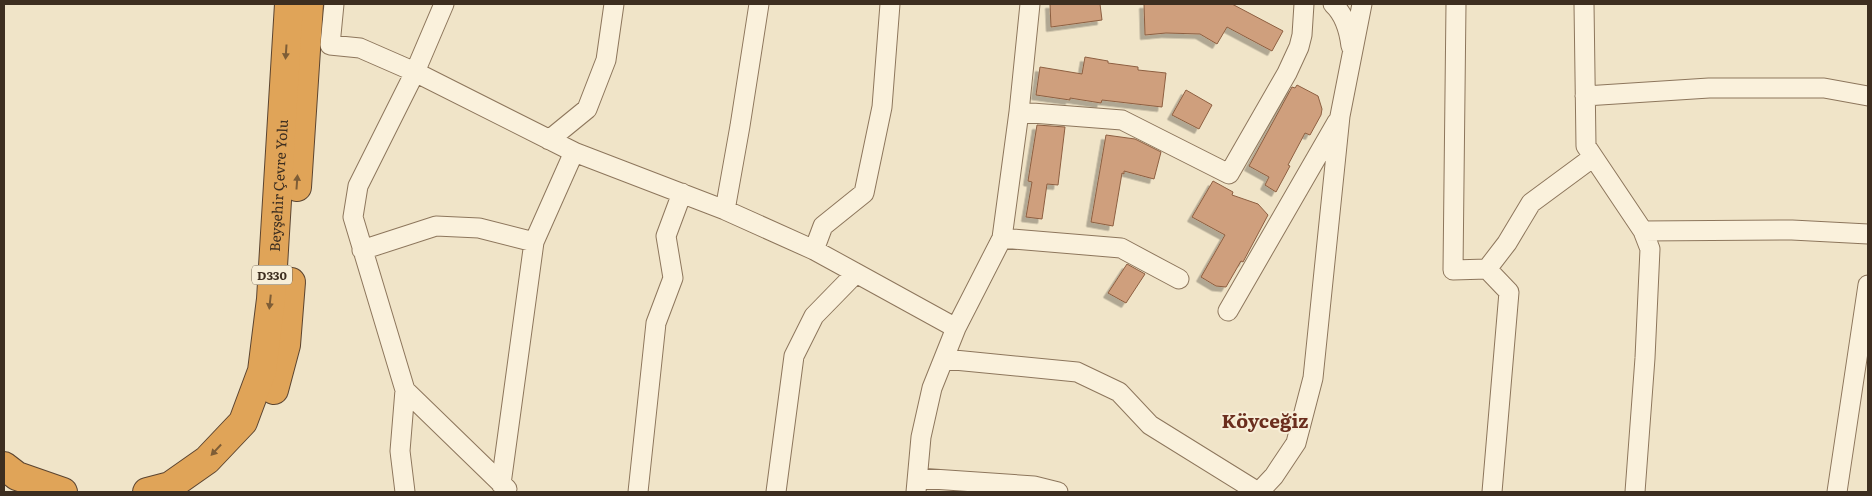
<svg xmlns="http://www.w3.org/2000/svg" width="1872" height="496" viewBox="0 0 1872 496" font-family="Literata,serif">
	<style>
		.building { fill: #cf9f7d; stroke: #8d5f41; filter: url(#shadow) }
		.lines { fill: none; stroke-linecap: round; stroke-linejoin: round }
		.minor-casing { stroke: #8d765c; stroke-width: 21 }
		.highway-casing { stroke: #5b4430; stroke-width: 30 }
		.minor { stroke: #faf1dc; stroke-width: 19 }
		.highway { stroke: #e0a458; stroke-width: 28 }
		.oneway { fill: #7e5d36 }
		.labels { text-anchor: middle; dominant-baseline: central; stroke-width: 4; stroke-linejoin: round; paint-order: stroke }
		.shield { fill: #f7eed8; stroke: #756857; stroke-width: 1 }
		.shield-label { font-size: 12px; font-weight: bold; fill: #3d2e20 }
		.street-label { font-size: 14px; fill: #3d2e20; stroke: #f7eed8 }
		.district-label { font-size: 19px; font-weight: bold; fill: #6b2e1e; stroke: #f7eed8 }
	</style>
	<defs>
		<filter id="shadow"><feDropShadow dx="-4.5" dy="4.5" stdDeviation="0" flood-color="#0004"/></filter>
	</defs>
	<rect width="100%" height="100%" fill="#f0e4c8"/>
	<path class="building" d="M 1050,4 L 1100,4 L 1102,20 L 1051,27 Z
		M 1144,4 L 1232,4 L 1283,31 L 1272,51 L 1227,27 L 1217,44 L 1200,34 L 1166,33 L 1145,35 Z
		M 1085,57 L 1108,61 L 1108,63 L 1138,67 L 1138,70 L 1166,73 L 1162,107 L 1102,100 L 1101,103 L 1070,98 L 1070,100 L 1036,95 L 1040,67 L 1082,74 Z
		M 1297,85 L 1318,96 L 1322,109 L 1321,115 L 1310,135 L 1305,133 L 1288,165 L 1290,166 L 1276,192 L 1265,185 L 1269,177 L 1249,166 L 1292,87 L 1295,88 Z
		M 1186,90 L 1212,105 L 1199,129 L 1172,115 Z
		M 1037,125 L 1065,127 L 1058,185 L 1047,184 L 1042,219 L 1026,217 L 1032,182 L 1028,181 Z
		M 1106,135 L 1135,139 L 1161,152 L 1154,179 L 1124,171 L 1124,174 L 1122,173 L 1113,226 L 1091,222 Z
		M 1213,181 L 1233,192 L 1232,195 L 1258,204 L 1268,215 L 1243,262 L 1241,261 L 1226,287 L 1216,286 L 1201,277 L 1225,235 L 1192,217 Z
		M 1127,264 L 1145,274 L 1126,303 L 1108,293 Z"/>
	<g class="lines">
		<defs>
			<path id="minor" d="M 334,4 L 330,45 L 360,48 L 415,72 L 444,4
				M 759,4 L 740,126 L 725,210 L 814,250
				M 1030,4 L 1019,112 L 1122,120 L 1229,174 L 1287,73 L 1299,47 L 1302,35 L 1304,4
				M 1333,4 C 1345,15 1349,30 1351,46
				M 1456,4 L 1453,270 L 1487,269 L 1507,243 L 1531,203 L 1592,158
				M 1584,4 L 1586,146 L 1643,231 L 1650,249 L 1645,358 L 1635,492
				M 1585,96 L 1709,88 L 1824,88 L 1868,96
				M 549,140 L 587,109 L 606,60 L 614,4
				M 1643,231 L 1792,230 L 1868,234
				M 1002,238 L 1121,248 L 1179,279
				M 362,250 L 436,226 L 479,228 L 534,242
				M 1487,269 L 1509,292 L 1492,492
				M 856,273 L 814,250 L 823,226 L 864,193 L 882,107 L 890,4
				M 1228,311 L 1337,122
				M 944,359 L 1077,372 L 1119,392 L 1150,425 L 1258,492
				M 405,390 L 507,489
				M 918,478 L 1034,486 L 1058,492
				M 501,484 L 534,242 L 574,152 L 725,210
				M 405,492 L 400,451 L 405,390 L 353,217 L 358,186 L 415,72 L 574,152
				M 638,492 L 656,323 L 673,278 L 666,236 L 682,193
				M 776,492 L 794,356 L 814,316 L 856,273 L 956,328
				M 916,492 L 921,437 L 932,388 L 956,328 L 1002,238 L 1019,112
				M 1259,492 L 1274,476 L 1296,443 L 1313,378 L 1340,116 L 1362,4
				M 1837,492 L 1868,285"/>
			<g id="highway">
				<path d="M 297,187 L 309,4"/>
				<path d="M 274,390 L 286,345 L 291,282"/>
				<path d="M 4,466 L 17,476 L 63,492"/>
				<path id="s1" d="M 147,492 L 170,486 L 207,460 L 243,422 L 262,371 L 271,299 L 289,4"/>
			</g>
		</defs>
		<use href="#minor" class="minor-casing"/>
		<use href="#highway" class="highway-casing"/>
		<use href="#minor" class="minor"/>
		<use href="#highway" class="highway"/>
	</g>
	<defs><path id="oneway-solid" d="M-6-.8H1V-3.2L6.5 0L1 3.2V.8H-6Z" transform="scale(1.25)"/></defs>
	<g class="oneway">
		<use href="#oneway-solid" transform="translate(286 52) rotate(94)"/>
		<use href="#oneway-solid" transform="translate(297 182) rotate(-86)"/>
		<use href="#oneway-solid" transform="translate(270 302) rotate(96)"/>
		<use href="#oneway-solid" transform="translate(216 450) rotate(133)"/>
	</g>
	<g class="labels">
		<rect class="shield" x="252" y="265.5" width="40" height="19" rx="4"/>
		<g class="shield-label">
			<text x="272" y="275">D330</text>
		</g>
		<g class="street-label">
			<text stroke="none"><textPath href="#s1" startOffset="362">Beyşehir Çevre Yolu</textPath></text>
		</g>
		<g class="district-label">
			<text x="1265" y="420">Köyceğiz</text>
		</g>
	</g>
	<rect width="1872" height="496" fill="none" stroke="#3d2e20" stroke-width="10"/>
</svg>
